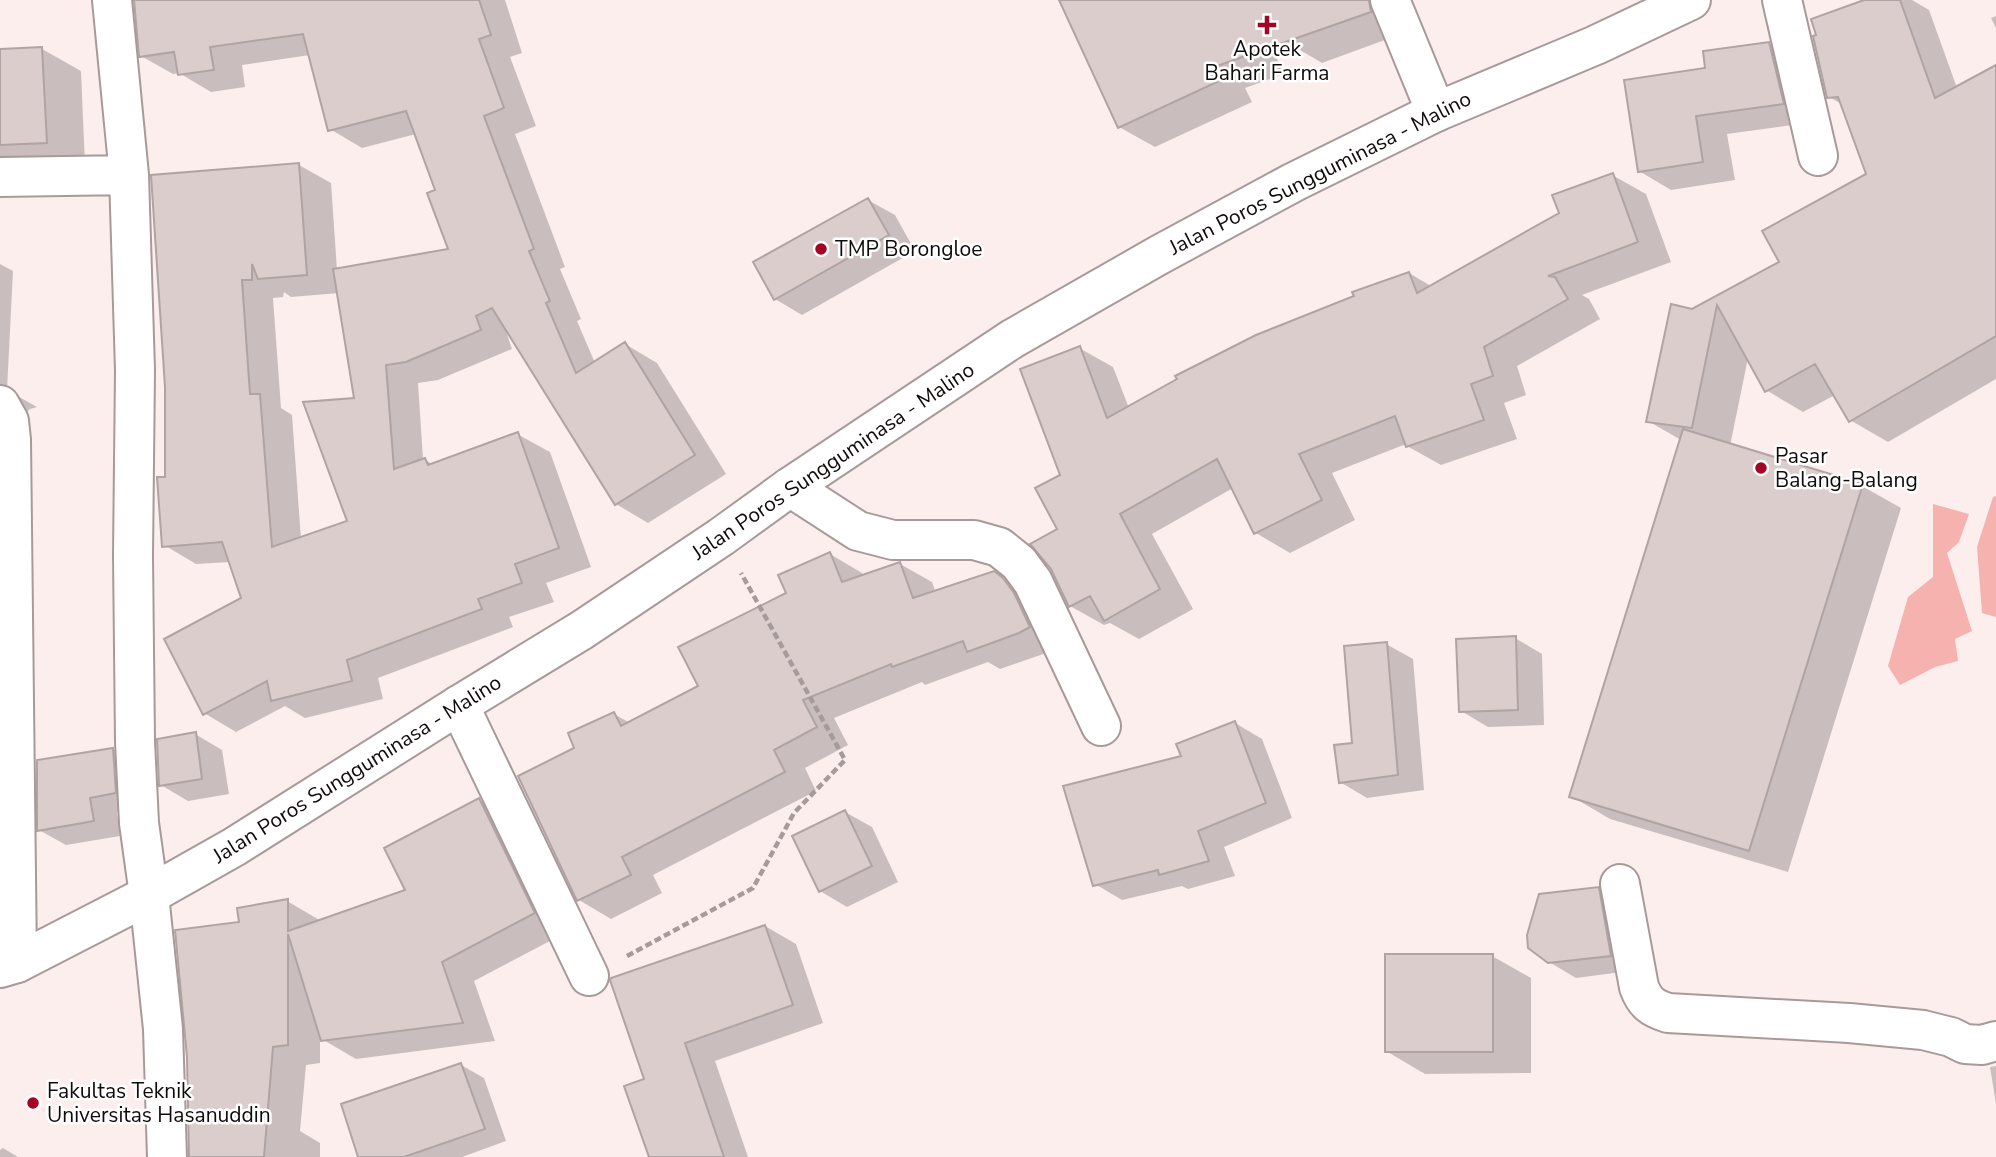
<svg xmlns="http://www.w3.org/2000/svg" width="1996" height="1157" viewBox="0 0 1996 1157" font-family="'Nunito Sans',sans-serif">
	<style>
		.water { fill: #f5b2af }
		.shadow { fill: #0003; fill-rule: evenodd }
		.building { fill: #dacdcc; stroke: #b0a3a3; stroke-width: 2 }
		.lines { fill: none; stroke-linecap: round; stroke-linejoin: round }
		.street-casing { stroke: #a79a99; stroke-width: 42 }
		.primary-casing { stroke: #a79a99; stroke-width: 42 }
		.path { stroke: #a59b9a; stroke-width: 4.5; stroke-dasharray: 7 3.5; stroke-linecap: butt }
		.street { stroke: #fff; stroke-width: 38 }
		.primary { stroke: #fff; stroke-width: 38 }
		.poi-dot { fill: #a30524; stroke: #fff; stroke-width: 2.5 }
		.labels { text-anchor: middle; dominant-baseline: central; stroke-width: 5; stroke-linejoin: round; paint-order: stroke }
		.poi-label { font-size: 21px; fill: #0f0b0a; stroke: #fff; text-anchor: start }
		.street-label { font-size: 21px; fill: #0f0b0a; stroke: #fff }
	</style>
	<rect width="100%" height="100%" fill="#fceeed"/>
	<path class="water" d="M 1996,496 L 1996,617 L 1982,613 L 1977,547 L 1993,497 Z
		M 1933,504 L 1969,514 L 1959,542 L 1947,553 L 1972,631 L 1955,639 L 1958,661 L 1935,667 L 1900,685 L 1888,666 L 1908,597 L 1933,577 Z"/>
	<path class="shadow" d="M 136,0 L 505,0 L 522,53 L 510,57 L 536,126 L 515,134 L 565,267 L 560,269 L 581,319 L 577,321 L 595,363 L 625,344 L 657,363 L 726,474 L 648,523 L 616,504 L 507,330 L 506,331 L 512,349 L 438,380 L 418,383 L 423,459 L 434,465 L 517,434 L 550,452 L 591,567 L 546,583 L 554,602 L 509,617 L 513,627 L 378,678 L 383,699 L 305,718 L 285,706 L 236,732 L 204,713 L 243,599 L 230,562 L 196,564 L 164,545 L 167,478 L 167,387 L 299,165 L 331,183 L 337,270 L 450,250 L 437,191 L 416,134 L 362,148 L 330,129 L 310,55 L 242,65 L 245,87 L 211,92 L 179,73 L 173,74 L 141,56 ZM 284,292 L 291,297 L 339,293 L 356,400 L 350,522 L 301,539 L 292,415 L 281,408 L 273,298 L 283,297 Z
		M 1060,0 L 1250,0 L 1284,74 L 1245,88 L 1252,102 L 1155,147 L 1119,127 Z
		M 1272,0 L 1381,0 L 1393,37 L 1322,63 L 1285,41 Z
		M 1869,0 L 1912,0 L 1929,10 L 1957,88 L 1996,67 L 1996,186 L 1829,97 Z
		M 1996,16 L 1996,28 L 1991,18 Z
		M 1769,44 L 1801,62 L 1815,122 L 1727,134 L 1735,180 L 1671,190 L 1639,171 L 1707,69 Z
		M 42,49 L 81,71 L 85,165 L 0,168 L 0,51 Z
		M 1612,175 L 1646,194 L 1671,262 L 1582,295 L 1589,299 L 1600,319 L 1517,366 L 1526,395 L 1504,403 L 1517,439 L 1441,465 L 1407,446 L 1406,444 L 1332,473 L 1355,520 L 1290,553 L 1256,533 L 1233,488 L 1152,534 L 1193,609 L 1139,639 L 1110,623 L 1104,625 L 1070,606 L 1060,530 L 1062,476 L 1079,348 L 1113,367 L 1129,408 L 1409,273 L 1431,286 L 1561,213 Z
		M 868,200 L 895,215 L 915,251 L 802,315 L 775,299 Z
		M 1996,226 L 1996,379 L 1888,442 L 1850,420 L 1835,395 L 1803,412 L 1766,390 L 1748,358 L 1730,446 L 1862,486 L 1901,508 L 1788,872 L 1610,819 L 1571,796 L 1681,440 L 1648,421 L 1692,311 Z
		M 0,264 L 13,271 L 7,390 L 37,407 L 30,409 L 22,417 L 0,677 Z
		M 830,554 L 862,573 L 863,576 L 900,564 L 932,582 L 936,593 L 994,573 L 1026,592 L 1052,651 L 1000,669 L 988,662 L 925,685 L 922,682 L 834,718 L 848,745 L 805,768 L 816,791 L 653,875 L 662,893 L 611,919 L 579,900 L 576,749 L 614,714 L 630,723 L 701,687 L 788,594 Z
		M 1515,638 L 1542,654 L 1544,725 L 1488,727 L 1461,711 Z
		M 1386,644 L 1413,659 L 1424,790 L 1367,798 L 1340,782 Z
		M 1235,723 L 1262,739 L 1292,818 L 1224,847 L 1235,876 L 1188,889 L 1182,886 L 1122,900 L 1095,884 L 1183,757 Z
		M 195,734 L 222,750 L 229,794 L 188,801 L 161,785 Z
		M 113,749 L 140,765 L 142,808 L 117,812 L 120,836 L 66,845 L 39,830 Z
		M 479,800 L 512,819 L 567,932 L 474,981 L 495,1041 L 356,1059 L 320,1038 L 320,1063 L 306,1065 L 300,1131 L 320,1143 L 320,1157 L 190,1157 L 241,924 L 287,901 L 321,921 L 408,891 Z
		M 845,812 L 872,827 L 898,882 L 847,907 L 820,891 Z
		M 1598,888 L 1625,904 L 1637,970 L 1576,978 L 1549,962 Z
		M 765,926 L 796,944 L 823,1023 L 715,1061 L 748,1157 L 651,1157 L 646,1080 Z
		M 1492,956 L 1531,978 L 1531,1073 L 1425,1074 L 1386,1051 Z
		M 461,1065 L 484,1078 L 506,1141 L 462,1157 L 360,1157 Z
		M 1996,1066 L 1996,1104 L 1990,1067 Z
		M 3,1148 L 18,1157 L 0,1157 L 0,1150 Z"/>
	<path class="building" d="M 134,0 L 479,0 L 491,35 L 479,39 L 504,108 L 484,116 L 534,249 L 529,251 L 550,301 L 546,303 L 576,373 L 625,342 L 695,455 L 615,505 L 492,308 L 476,316 L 481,330 L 406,362 L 386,365 L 394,469 L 425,458 L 428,465 L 518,432 L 559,548 L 515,564 L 522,583 L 478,599 L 482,609 L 347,660 L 352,681 L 271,701 L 267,681 L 203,715 L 164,639 L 241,598 L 222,542 L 162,547 L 157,477 L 165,477 L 165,387 L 151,175 L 299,163 L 307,275 L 258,279 L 252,264 L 252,280 L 242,280 L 250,394 L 260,394 L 272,547 L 347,521 L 303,402 L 354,398 L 333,269 L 448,249 L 427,193 L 435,190 L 406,111 L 328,131 L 303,34 L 210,47 L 214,70 L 178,75 L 174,52 L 139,57 Z
		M 1059,0 L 1369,0 L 1371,12 L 1211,68 L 1217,82 L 1118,128 Z
		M 1864,0 L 1900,0 L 1935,98 L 1996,65 L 1996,336 L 1849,422 L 1815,364 L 1765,392 L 1717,305 L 1692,428 L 1646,422 L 1671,304 L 1692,309 L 1779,262 L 1762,231 L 1866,174 L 1838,97 L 1827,98 L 1813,36 L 1816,35 L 1811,19 Z
		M 1769,42 L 1784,104 L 1696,116 L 1703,162 L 1638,172 L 1624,80 L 1705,68 L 1703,51 Z
		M 42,47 L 47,143 L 0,145 L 0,49 Z
		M 1613,173 L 1638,242 L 1548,276 L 1555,277 L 1568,299 L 1484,347 L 1493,376 L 1471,384 L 1484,420 L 1406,447 L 1395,416 L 1299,454 L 1322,500 L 1254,534 L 1217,459 L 1120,514 L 1160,589 L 1104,621 L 1090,596 L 1069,607 L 1051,569 L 1030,544 L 1057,529 L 1035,488 L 1060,475 L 1020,369 L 1080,346 L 1107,418 L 1177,379 L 1175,376 L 1256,335 L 1354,296 L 1352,292 L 1409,272 L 1417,293 L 1559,213 L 1552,195 Z
		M 868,198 L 889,235 L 774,300 L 753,262 Z
		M 1683,429 L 1863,484 L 1749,851 L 1569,797 Z
		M 830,552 L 842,582 L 900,562 L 913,598 L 994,571 L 1003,578 L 1014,593 L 1030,627 L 1019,633 L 967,652 L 963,641 L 892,667 L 891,664 L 803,700 L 817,727 L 774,750 L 785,772 L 622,857 L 631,875 L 577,901 L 518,776 L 574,748 L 568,733 L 614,712 L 621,726 L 698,686 L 678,647 L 786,593 L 778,575 Z
		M 1516,636 L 1518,710 L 1459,712 L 1456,639 Z
		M 1387,642 L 1398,775 L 1339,783 L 1334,745 L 1352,743 L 1344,646 Z
		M 1235,721 L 1266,803 L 1198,831 L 1209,861 L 1159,875 L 1158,870 L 1093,886 L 1063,786 L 1181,756 L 1176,744 Z
		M 196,732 L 202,779 L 159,786 L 157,739 Z
		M 113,748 L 116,793 L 90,798 L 94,821 L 37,831 L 37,760 Z
		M 479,798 L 535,913 L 442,962 L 463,1023 L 321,1041 L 288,934 L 288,1045 L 273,1047 L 264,1157 L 189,1157 L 187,1057 L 175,930 L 239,922 L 237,908 L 288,899 L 288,931 L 405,890 L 384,848 Z
		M 845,810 L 872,866 L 819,892 L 792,836 Z
		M 1599,887 L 1611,956 L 1548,963 L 1528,948 L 1527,935 L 1539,894 Z
		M 765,925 L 793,1005 L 685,1043 L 724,1157 L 649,1157 L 624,1086 L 644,1079 L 610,980 L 611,978 Z
		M 1385,954 L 1493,954 L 1493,1052 L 1385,1052 Z
		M 461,1063 L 485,1129 L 404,1157 L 358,1157 L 341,1104 Z"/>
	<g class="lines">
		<defs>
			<path id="street" d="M 112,0 L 129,175 L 135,370 L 133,556 L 135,742 L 139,823 L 149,895 L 163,1029 L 167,1157
				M 1390,0 L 1436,112
				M 1782,0 L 1818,156
				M 0,177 L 129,175
				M 0,405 L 9,421 L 11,440 L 17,963
				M 790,487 L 858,531 L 893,540 L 974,540 L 999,547 L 1019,563 L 1033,582 L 1101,726
				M 459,705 L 589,976
				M 1620,884 L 1639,987 C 1645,1003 1652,1008 1668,1013 L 1849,1023 L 1923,1030 L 1951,1037 L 1965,1044 L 1982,1045 L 1996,1041"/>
			<path id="primary" d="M 0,968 L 17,963 L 149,895 L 234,847 L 459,705 L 582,630 L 721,537 L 790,487 L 1012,339 L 1159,255 L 1294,182 L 1436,112 L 1596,45 L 1691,0"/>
		</defs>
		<use href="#street" class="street-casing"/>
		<use href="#primary" class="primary-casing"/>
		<path class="path" d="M 627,956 L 753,888 L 794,813 L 845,760 L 741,573"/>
		<use href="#street" class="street"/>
		<use href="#primary" class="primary"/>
	</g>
	<g class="poi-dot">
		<path d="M1263.5 14.5h7v7h7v7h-7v7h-7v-7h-7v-7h7z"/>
		<circle cx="821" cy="249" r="7"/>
		<circle cx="1761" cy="468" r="7"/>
		<circle cx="33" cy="1103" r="7"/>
	</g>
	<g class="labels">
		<g class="poi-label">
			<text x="1267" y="49" text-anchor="middle">Apotek<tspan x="1267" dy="24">Bahari Farma</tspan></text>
			<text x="835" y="249">TMP Borongloe</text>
			<text x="1775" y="456">Pasar<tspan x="1775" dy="24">Balang-Balang</tspan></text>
			<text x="47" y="1091">Fakultas Teknik<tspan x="47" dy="24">Universitas Hasanuddin</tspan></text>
		</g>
		<g class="street-label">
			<text transform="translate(1320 173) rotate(-27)">Jalan Poros Sungguminasa - Malino</text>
			<text transform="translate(833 461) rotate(-34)">Jalan Poros Sungguminasa - Malino</text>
			<text transform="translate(357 769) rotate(-32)">Jalan Poros Sungguminasa - Malino</text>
		</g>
	</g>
</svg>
